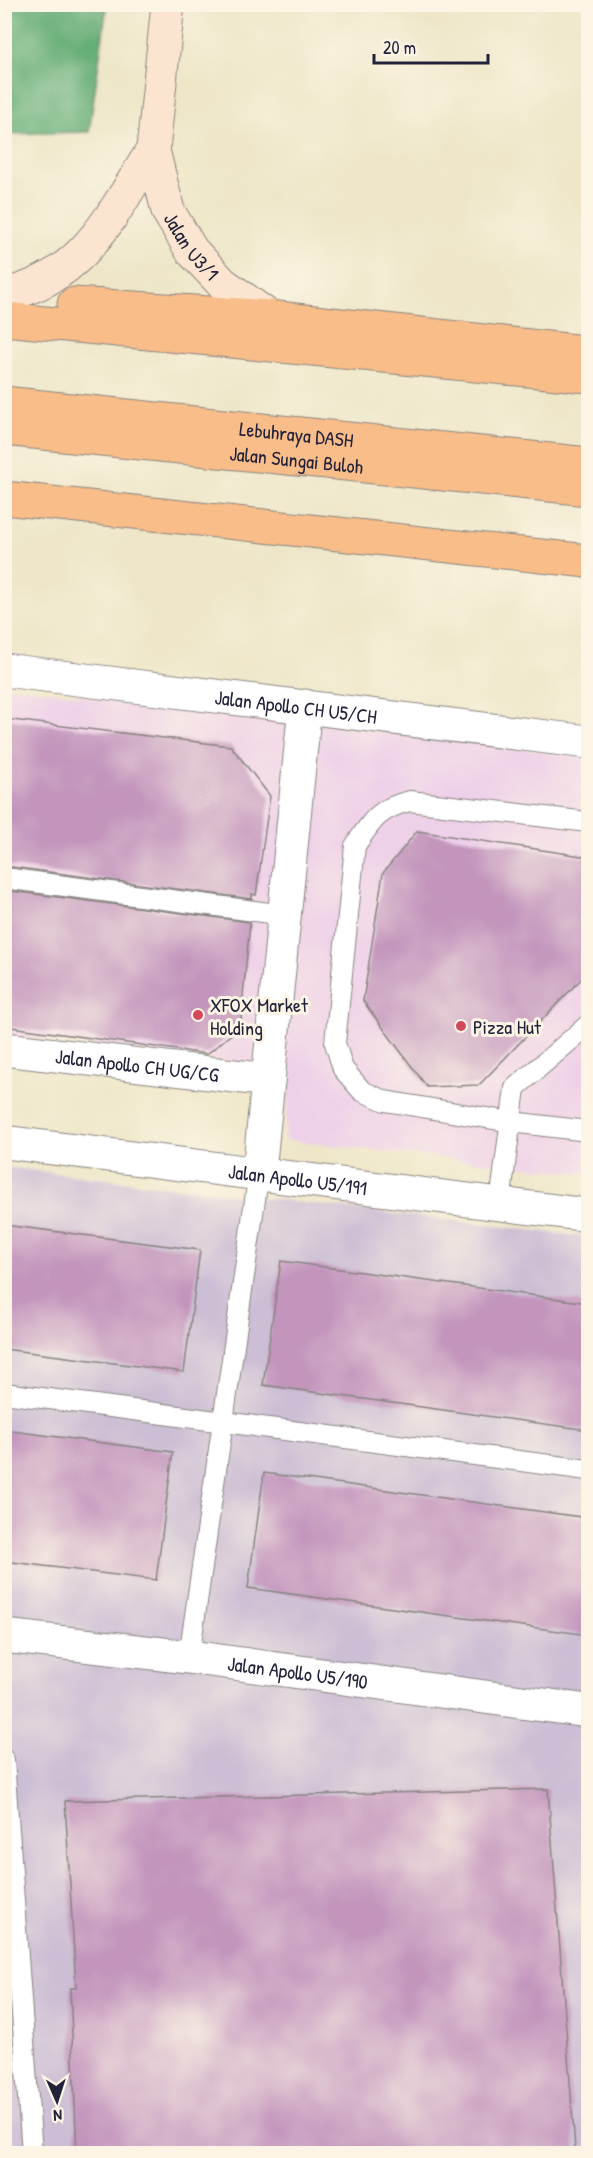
<svg xmlns="http://www.w3.org/2000/svg" width="593" height="2158" viewBox="0 0 593 2158" font-family="'Patrick Hand',sans-serif">
	<style>
		.built { fill: #eed0e8 }
		.industrial { fill: #ccbed4 }
		.forest { fill: #62ac74; stroke: #426758; stroke-width: 1.5 }
		.building { fill: #c395bd }
		.lines { fill: none; stroke-linecap: round; stroke-linejoin: round }
		.lane-casing { stroke: #888481; stroke-width: 22 }
		.street-casing { stroke: #888481; stroke-width: 35 }
		.secondary-casing { stroke: #888481; stroke-width: 35 }
		.highway-casing { stroke: #888481; stroke-width: 35 }
		.lane { stroke: #fff; stroke-width: 20 }
		.street { stroke: #fff; stroke-width: 33 }
		.secondary { stroke: #fce5d0; stroke-width: 33 }
		.highway { stroke: #f8bd89; stroke-width: 33 }
		.poi-dot { fill: #d1495b; stroke: #fcf5e5; stroke-width: 2 }
		.labels { text-anchor: middle; dominant-baseline: central; stroke-width: 6; stroke-linejoin: round; paint-order: stroke }
		.street-label { font-size: 20px; fill: #22223b; stroke: #fcf5e5 }
		.poi-label { font-size: 20px; fill: #22223b; stroke: #fcf5e5; text-anchor: start }
	</style>
	<rect width="100%" height="100%" fill="#fcf5e5"/>
	<filter id="ink" filterUnits="userSpaceOnUse"><feTurbulence type="fractalNoise" baseFrequency=".0167" numOctaves="2"/><feDisplacementMap in="SourceGraphic" scale="12" xChannelSelector="R" yChannelSelector="G"/><feConvolveMatrix kernelMatrix="1 2 1 2 8 2 1 2 1" color-interpolation-filters="sRGB"/></filter>
	<filter id="wash" filterUnits="userSpaceOnUse"><feTurbulence type="fractalNoise" baseFrequency=".008" numOctaves="4" result="noise"/><feDisplacementMap in="SourceGraphic" scale="24" xChannelSelector="R" yChannelSelector="G"/><feGaussianBlur stdDeviation="1.35" result="paint"/><feColorMatrix in="noise" values="0 0 0 0 0 0 0 0 0 0 0 0 0 0 0 0 0 1.4 0 .05"/><feComposite in="paint" operator="in"/></filter>
	<g filter="url(#wash)">
		<rect width="100%" height="100%" fill="#eee6c7"/>
		<path class="built" d="M 5,686 L 588,757 L 588,1174 L 284,1140 L 290,1069 L 5,1035 Z"/>
		<path class="industrial" d="M 5,1167 L 588,1237 L 588,2153 L 5,2154 Z"/>
		<path class="forest" d="M 4,5 L 107,5 L 89,132 L 5,134 Z"/>
		<g id="blocks">
			<path class="building" d="M 4,719 L 231,746 L 270,796 L 256,895 L 252,894 L 252,899 L 4,866 Z
				M 417,831 L 588,857 L 588,972 L 479,1085 L 427,1087 L 363,1001 L 383,873 Z
				M 4,890 L 250,922 L 240,1027 L 207,1054 L 4,1026 Z
				M 4,1225 L 200,1250 L 184,1372 L 4,1349 Z
				M 281,1261 L 588,1303 L 588,1430 L 263,1385 Z
				M 4,1430 L 173,1452 L 156,1580 L 4,1561 Z
				M 264,1473 L 588,1518 L 588,1635 L 248,1588 Z
				M 548,1789 L 575,2149 L 518,2154 L 77,2154 L 70,1988 L 76,1988 L 65,1801 Z"/>
		</g>
	</g>
	<g filter="url(#ink)">
		<use href="#blocks" fill-opacity="0" stroke="#888481" stroke-width="1.5"/>
		<g class="lines">
			<defs>
				<path id="lane" d="M 588,822 L 410,801 C 379,808 372,820 355,846 L 335,1043 L 343,1069 L 362,1091 L 385,1101 L 511,1122 L 588,1131
					M 4,878 L 285,915
					M 500,1203 L 515,1088 L 588,1025
					M 4,1393 L 588,1470
					M 189,1657 L 259,1172
					M 4,1760 L 32,2154"/>
				<g id="street">
					<path id="s1" d="M 4,670 L 588,742"/>
					<path id="s2" d="M 4,1049 L 268,1080"/>
					<path id="s3" d="M 4,1142 L 588,1215"/>
					<path d="M 259,1172 L 305,706"/>
					<path id="s4" d="M 4,1636 L 189,1657 L 588,1711"/>
				</g>
				<g id="secondary">
					<path id="s5" d="M 168,4 L 153,150 L 168,211 L 192,251 L 222,283 L 269,317"/>
					<path d="M 4,295 C 85,278 112,213 153,150"/>
				</g>
				<g id="highway">
					<path d="M 74,304 L 269,317 L 575,351"/>
					<path d="M 4,319 L 588,376"/>
					<path id="s6" d="M 4,403 L 588,464"/>
					<path id="s7" d="M 4,429 L 588,489"/>
					<path d="M 4,498 L 588,561"/>
				</g>
			</defs>
			<use href="#lane" class="lane-casing"/>
			<use href="#street" class="street-casing"/>
			<use href="#secondary" class="secondary-casing"/>
			<use href="#highway" class="highway-casing"/>
			<use href="#lane" class="lane"/>
			<use href="#street" class="street"/>
			<use href="#secondary" class="secondary"/>
			<use href="#highway" class="highway"/>
		</g>
	</g>
	<g class="poi-dot">
		<circle cx="198" cy="1015" r="6"/>
		<circle cx="461" cy="1026" r="6"/>
	</g>
	<g class="labels">
		<g class="street-label">
			<text stroke="none"><textPath href="#s5" startOffset="252">Jalan U3/1</textPath></text>
			<text stroke="none"><textPath href="#s6" startOffset="294">Lebuhraya DASH</textPath></text>
			<text stroke="none"><textPath href="#s7" startOffset="294">Jalan Sungai Buloh</textPath></text>
			<text stroke="none"><textPath href="#s1" startOffset="294">Jalan Apollo CH U5/CH</textPath></text>
			<text stroke="none"><textPath href="#s2" startOffset="134">Jalan Apollo CH UG/CG</textPath></text>
			<text stroke="none"><textPath href="#s3" startOffset="296">Jalan Apollo U5/191</textPath></text>
			<text stroke="none"><textPath href="#s4" startOffset="296">Jalan Apollo U5/190</textPath></text>
		</g>
		<g class="poi-label">
			<text x="210" y="1004">XFOX Market<tspan x="210" dy="23">Holding</tspan></text>
			<text x="473" y="1026">Pizza Hut</text>
		</g>
	</g>
	<rect width="593" height="2158" fill="none" stroke="#fcf5e5" stroke-width="24"/>
	<g transform="translate(57 2101) rotate(177)" stroke="#fcf5e5" stroke-width="4.5" paint-order="stroke">
	<path d="M0-4.5L10 22L0 15L-10 22Z" fill="#22223b"/>
	<text y="-9" font-size="16" font-weight="bold" text-anchor="middle" fill="#22223b">N</text>
	</g>
	<path d="M374 54v9h114v-9" fill="none" stroke="#22223b" stroke-width="3"/>
	<text x="383" y="54" font-size="18" fill="#22223b" stroke="#fcf5e5" stroke-width="4.5" paint-order="stroke">20 m</text>
</svg>
